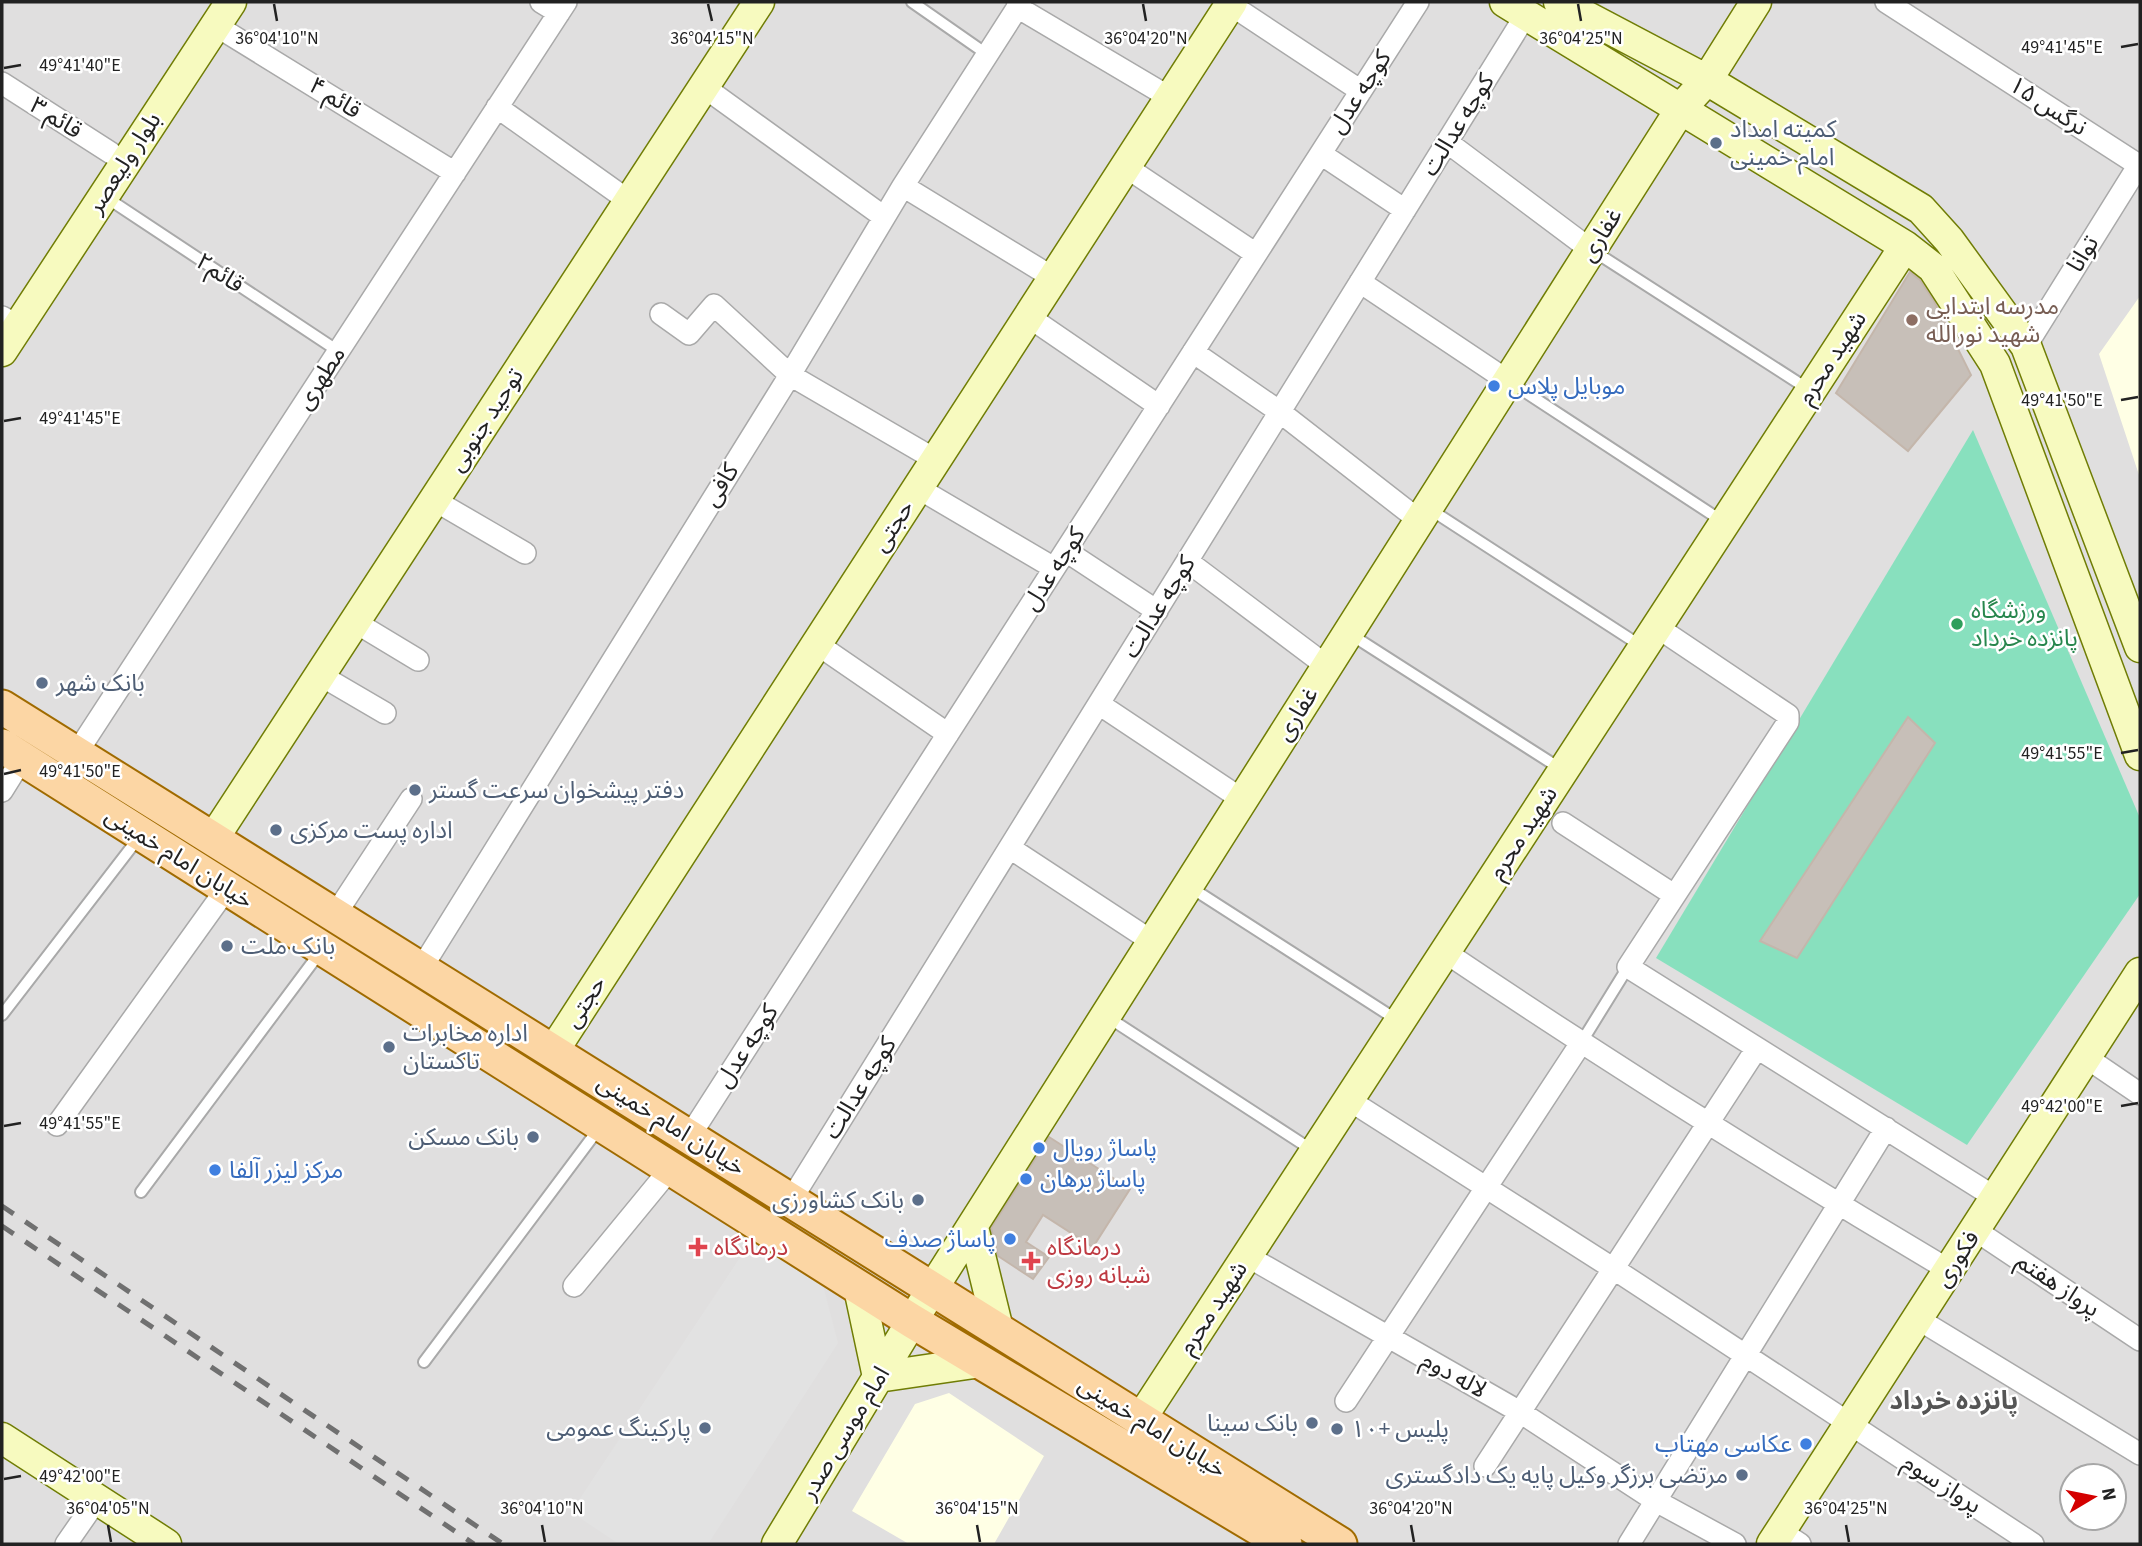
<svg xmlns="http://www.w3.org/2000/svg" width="2142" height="1546" viewBox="0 0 2142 1546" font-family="'Source Sans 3','Noto Sans Arabic',sans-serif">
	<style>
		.residential { fill: #e0dfdf; fill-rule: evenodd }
		.education { fill: #ffffe5 }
		.pitch { fill: #88e0be }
		.parking { fill: #e2e2e2 }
		.building { fill: #c7bfb8; stroke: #c4b6ab; stroke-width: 2 }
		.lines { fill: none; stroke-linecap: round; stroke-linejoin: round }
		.lane-casing { stroke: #a9a9a9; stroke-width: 14 }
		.street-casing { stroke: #a9a9a9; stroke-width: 24 }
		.secondary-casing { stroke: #707d05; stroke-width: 33 }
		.primary-casing { stroke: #a06b00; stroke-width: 37 }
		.lane { stroke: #fff; stroke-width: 10 }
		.street { stroke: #fff; stroke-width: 21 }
		.secondary { stroke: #f7fabf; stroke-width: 30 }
		.primary { stroke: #fcd6a4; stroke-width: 33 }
		.rail { stroke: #707070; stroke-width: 5; stroke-dasharray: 14 14; stroke-linecap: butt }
		.ticks { fill: none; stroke: #222; stroke-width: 2.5 }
		.service-dot { fill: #5c6f8a; stroke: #fff; stroke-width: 2.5 }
		.education-dot { fill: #8d6e63; stroke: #fff; stroke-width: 2.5 }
		.shop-dot { fill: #3f7fe0; stroke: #fff; stroke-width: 2.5 }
		.leisure-dot { fill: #2e9e5b; stroke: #fff; stroke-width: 2.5 }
		.health-dot { fill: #e0444e; stroke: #fff; stroke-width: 2.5 }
		.labels { text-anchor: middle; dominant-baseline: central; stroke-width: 5; stroke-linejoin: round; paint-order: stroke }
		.street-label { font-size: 24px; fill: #222; stroke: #fff }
		.service-label { font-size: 24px; fill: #4e5e75; stroke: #fff; text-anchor: start }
		.education-label { font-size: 24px; fill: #785e54; stroke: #fff; text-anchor: start }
		.shop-label { font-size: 24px; fill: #366cbe; stroke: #fff; text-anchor: start }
		.leisure-label { font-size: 24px; fill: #27864d; stroke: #fff; text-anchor: start }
		.health-label { font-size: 24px; fill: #be3a42; stroke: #fff; text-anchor: start }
		.neighbourhood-label { font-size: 26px; font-weight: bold; fill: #555; stroke: #fff }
		.ticks-label { font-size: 18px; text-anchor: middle; fill: #222; stroke: #fff; stroke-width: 5; stroke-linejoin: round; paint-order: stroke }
	</style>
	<rect width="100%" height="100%" fill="#f2efe9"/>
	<path class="residential" d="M 2,2 L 2140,2 L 2140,1544 L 2,1544 ZM 2072,1476 L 2114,1476 L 2114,1518 L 2072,1518 Z"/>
	<path class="education" d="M 2140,296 L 2140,478 L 2099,354 Z
		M 949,1393 L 1044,1456 L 994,1544 L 909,1544 L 852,1511 L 915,1404 Z"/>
	<path class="pitch" d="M 1973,430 L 2140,818 L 2140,894 L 1967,1145 L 1656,958 Z"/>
	<path class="parking" d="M 759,1229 L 820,1274 L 838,1343 L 708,1544 L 619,1544 L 571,1512 Z"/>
	<path class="building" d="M 1910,272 L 1920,280 L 1934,301 L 1971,375 L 1908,451 L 1836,393 Z
		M 1908,717 L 1935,743 L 1797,958 L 1760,941 Z
		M 1049,1137 L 1130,1189 L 1093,1247 L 1043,1215 L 1026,1242 L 1049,1257 L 1033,1279 L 998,1256 L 991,1228 Z"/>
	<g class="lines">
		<defs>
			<path id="lane" d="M 912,2 L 988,55
				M 104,196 L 338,351
				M 1592,250 L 1808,389
				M 1510,382 L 1722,521
				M 1428,508 L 1641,646
				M 1350,634 L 1561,769
				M 1190,887 L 1397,1020
				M 2,1015 L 140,836
				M 1106,1016 L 1312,1150
				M 1581,1043 L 1628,967
				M 141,1192 L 321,951
				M 424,1362 L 600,1127"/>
			<path id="street" d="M 541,2 L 559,13
				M 1886,2 L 2140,166
				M 1231,5 L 1361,91
				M 1017,7 L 1169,97
				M 215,25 L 455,173
				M 2,83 L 111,153
				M 704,87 L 884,217
				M 497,107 L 629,201
				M 1447,142 L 1591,250
				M 1321,154 L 1405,210
				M 1126,167 L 1256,254
				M 903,186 L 1052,277
				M 1360,282 L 1508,381
				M 661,314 L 689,334 L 714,305 L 790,375 L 936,460
				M 2,317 L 20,327
				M 1029,317 L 1159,406
				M 2026,346 L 2140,163
				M 1193,352 L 1280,412 L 1420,521
				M 918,488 L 1054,568
				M 434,500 L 525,553
				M 1066,551 L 1157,611
				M 1187,561 L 1328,667
				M 355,622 L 418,660
				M 1657,627 L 1788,715 L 1788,722 L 1628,967 L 1996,1198
				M 817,644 L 948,734
				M 320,675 L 385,713
				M 1099,704 L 1243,800
				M 76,754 L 566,2
				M 2,791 L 22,759
				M 1563,823 L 1674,895
				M 1010,848 L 1153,942
				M 335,915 L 411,799
				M 1445,952 C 1610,1063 1778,1169 1949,1270
				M 421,969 L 790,375 L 903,186 L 1021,2
				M 2087,1058 L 2140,1094
				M 1349,1100 L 1614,1269 L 2033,1544
				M 57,1125 L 227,888
				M 689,1137 L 1418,2
				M 791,1200 L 1527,13
				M 1975,1230 L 2140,1340
				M 1247,1256 L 1520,1412 L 1656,1501 L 1735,1544
				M 574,1286 L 671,1168
				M 1918,1319 L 2140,1454
				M 1346,1401 L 1581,1043
				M 1485,1466 L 1757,1048
				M 1780,1531 L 1800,1544
				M 66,1544 L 98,1498
				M 1629,1544 L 1886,1128"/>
			<path id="secondary" d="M 1505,2 L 1905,246 L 1933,268 L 1995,364 L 2140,755
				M 1559,2 L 1707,80 L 1921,209 L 1949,240 L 2026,346 L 2140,647
				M 2,351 L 231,2
				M 213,839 L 759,2
				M 554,1050 L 1232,2
				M 973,1227 L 998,1329
				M 859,1288 L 878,1377 L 981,1362
				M 1140,1420 L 1905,246
				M 2,1438 L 166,1544
				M 777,1544 L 912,1321 L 1591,250 L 1682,107 L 1707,80 L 1756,2
				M 1772,1544 L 2140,973"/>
			<path id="primary" d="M 2,707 L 1340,1544
				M 2,746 L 912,1321 L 1285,1544"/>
		</defs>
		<use href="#lane" class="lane-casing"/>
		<use href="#street" class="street-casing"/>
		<use href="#secondary" class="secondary-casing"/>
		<use href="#primary" class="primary-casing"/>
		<use href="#lane" class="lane"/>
		<use href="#street" class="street"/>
		<use href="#secondary" class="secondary"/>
		<use href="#primary" class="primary"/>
		<path class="rail" d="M 2,1206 L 503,1544
			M 2,1226 L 474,1544"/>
	</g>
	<path class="ticks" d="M 274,4 L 277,21M 708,4 L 712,21M 1143,4 L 1146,21M 1578,4 L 1581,21M 2121,47 L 2138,44M 4,68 L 21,65M 2121,400 L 2138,397M 4,421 L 21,418M 2121,753 L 2138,750M 4,774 L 21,770M 2121,1106 L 2138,1103M 4,1126 L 21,1123M 4,1479 L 21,1476M 108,1525 L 111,1542M 542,1525 L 545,1542M 977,1525 L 980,1542M 1411,1525 L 1414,1542M 1846,1525 L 1849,1542"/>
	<g class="service-dot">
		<circle cx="1716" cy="143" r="7"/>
		<circle cx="42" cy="683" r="7"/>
		<circle cx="415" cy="790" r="7"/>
		<circle cx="276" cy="830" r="7"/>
		<circle cx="227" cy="946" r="7"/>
		<circle cx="389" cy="1047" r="7"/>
		<circle cx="533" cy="1137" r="7"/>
		<circle cx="918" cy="1200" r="7"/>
		<circle cx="1312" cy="1423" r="7"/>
		<circle cx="705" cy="1428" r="7"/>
		<circle cx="1337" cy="1429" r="7"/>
		<circle cx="1742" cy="1475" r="7"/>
	</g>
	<circle class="education-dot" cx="1912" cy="320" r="7"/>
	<g class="shop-dot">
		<circle cx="1494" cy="386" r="7"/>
		<circle cx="1039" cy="1148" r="7"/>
		<circle cx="215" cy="1170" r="7"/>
		<circle cx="1026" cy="1179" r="7"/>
		<circle cx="1010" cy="1239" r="7"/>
		<circle cx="1806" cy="1444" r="7"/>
	</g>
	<circle class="leisure-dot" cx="1957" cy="624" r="7"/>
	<g class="health-dot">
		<path d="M694.5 1236.5h7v7h7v7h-7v7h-7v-7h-7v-7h7z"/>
		<path d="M1027.5 1250.5h7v7h7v7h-7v7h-7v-7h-7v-7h7z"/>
	</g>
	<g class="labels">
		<g class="street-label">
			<text transform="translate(1360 92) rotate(-57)">کوچه عدل</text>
			<text transform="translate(335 98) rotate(32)">قائم ۴</text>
			<text transform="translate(2048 106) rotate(33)">نرگس ۱۵</text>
			<text transform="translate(56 118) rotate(32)">قائم ۳</text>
			<text transform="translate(1458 125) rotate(-58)">کوچه عدالت</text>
			<text transform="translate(124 163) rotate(-57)">بلوار ولیعصر</text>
			<text transform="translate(1601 235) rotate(-58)">غفاری</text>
			<text transform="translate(2083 254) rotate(-58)">توانا</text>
			<text transform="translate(220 273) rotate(33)">قائم۲</text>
			<text transform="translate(1832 358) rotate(-57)">شهید محرم</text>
			<text transform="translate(321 378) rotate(-57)">مطهری</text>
			<text transform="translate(486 420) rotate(-57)">توحید جنوبی</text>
			<text transform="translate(721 485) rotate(-58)">کافی</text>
			<text transform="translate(893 526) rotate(-57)">حجتی</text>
			<text transform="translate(1054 569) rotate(-57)">کوچه عدل</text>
			<text transform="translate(1159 607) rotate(-58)">کوچه عدالت</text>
			<text transform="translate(1297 714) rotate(-58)">غفاری</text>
			<text transform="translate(1523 833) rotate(-57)">شهید محرم</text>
			<text transform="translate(179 858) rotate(32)">خیابان امام خمینی</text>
			<text transform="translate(585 1002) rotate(-57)">حجتی</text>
			<text transform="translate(747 1046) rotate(-57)">کوچه عدل</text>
			<text transform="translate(860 1088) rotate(-58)">کوچه عدالت</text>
			<text transform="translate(671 1125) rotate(32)">خیابان امام خمینی</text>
			<text transform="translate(1957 1259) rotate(-57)">فکوری</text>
			<text transform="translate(2058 1285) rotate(34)">پرواز هفتم</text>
			<text transform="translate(1213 1308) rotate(-57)">شهید محرم</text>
			<text transform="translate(1454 1375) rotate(29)">لاله دوم</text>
			<text transform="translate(1152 1427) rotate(32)">خیابان امام خمینی</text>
			<text transform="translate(845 1433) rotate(-59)">امام موسی صدر</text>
			<text transform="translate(1942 1484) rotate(33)">پرواز سوم</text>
		</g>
		<g class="service-label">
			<text x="1730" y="129">کمیته امداد<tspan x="1730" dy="28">امام خمینی</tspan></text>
			<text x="56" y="683">بانک شهر</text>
			<text x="429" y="790">دفتر پیشخوان سرعت گستر</text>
			<text x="290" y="830">اداره پست مرکزی</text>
			<text x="241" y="946">بانک ملت</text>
			<text x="403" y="1033">اداره مخابرات<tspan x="403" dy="28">تاکستان</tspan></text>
			<text x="519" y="1137" text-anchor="end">بانک مسکن</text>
			<text x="904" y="1200" text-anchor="end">بانک کشاورزی</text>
			<text x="1298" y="1423" text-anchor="end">بانک سینا</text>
			<text x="691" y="1428" text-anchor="end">پارکینگ عمومی</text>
			<text x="1351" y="1429">پلیس +۱۰</text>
			<text x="1728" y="1475" text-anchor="end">مرتضی برزگر وکیل پایه یک دادگستری</text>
		</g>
		<g class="education-label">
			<text x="1926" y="306">مدرسه ابتدایی<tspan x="1926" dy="28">شهید نورالله</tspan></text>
		</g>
		<g class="shop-label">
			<text x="1508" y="386">موبایل پلاس</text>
			<text x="1053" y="1148">پاساژ رویال</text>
			<text x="229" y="1170">مرکز لیزر آلفا</text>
			<text x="1040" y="1179">پاساژ برهان</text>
			<text x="996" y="1239" text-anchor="end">پاساژ صدف</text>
			<text x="1792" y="1444" text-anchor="end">عکاسی مهتاب</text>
		</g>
		<g class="leisure-label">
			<text x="1971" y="610">ورزشگاه<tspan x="1971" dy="28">پانزده خرداد</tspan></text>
		</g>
		<g class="health-label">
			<text x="714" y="1247">درمانگاه</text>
			<text x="1047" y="1247">درمانگاه<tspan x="1047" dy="28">شبانه روزی</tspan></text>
		</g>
		<g class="neighbourhood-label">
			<text x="1954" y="1400">پانزده خرداد</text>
		</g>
	</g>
	<g class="ticks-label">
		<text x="277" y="44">36°04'10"N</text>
		<text x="712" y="44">36°04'15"N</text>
		<text x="1146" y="44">36°04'20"N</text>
		<text x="1581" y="44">36°04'25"N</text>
		<text x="2062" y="53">49°41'45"E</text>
		<text x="80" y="71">49°41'40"E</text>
		<text x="2062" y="406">49°41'50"E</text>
		<text x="80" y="424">49°41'45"E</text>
		<text x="2062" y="759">49°41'55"E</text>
		<text x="80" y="777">49°41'50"E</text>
		<text x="2062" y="1112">49°42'00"E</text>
		<text x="80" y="1129">49°41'55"E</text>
		<text x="80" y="1482">49°42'00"E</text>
		<text x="108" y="1514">36°04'05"N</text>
		<text x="542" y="1514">36°04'10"N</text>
		<text x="977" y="1514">36°04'15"N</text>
		<text x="1411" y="1514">36°04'20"N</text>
		<text x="1846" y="1514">36°04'25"N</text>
	</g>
	<rect width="2142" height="1546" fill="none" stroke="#222222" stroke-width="7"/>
	<g transform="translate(2093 1497) rotate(80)"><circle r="33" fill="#ffffff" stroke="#a7a7a7" stroke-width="2"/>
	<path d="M0-5L12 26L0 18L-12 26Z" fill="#d40000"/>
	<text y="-10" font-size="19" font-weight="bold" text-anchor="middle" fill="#222222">N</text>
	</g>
</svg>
